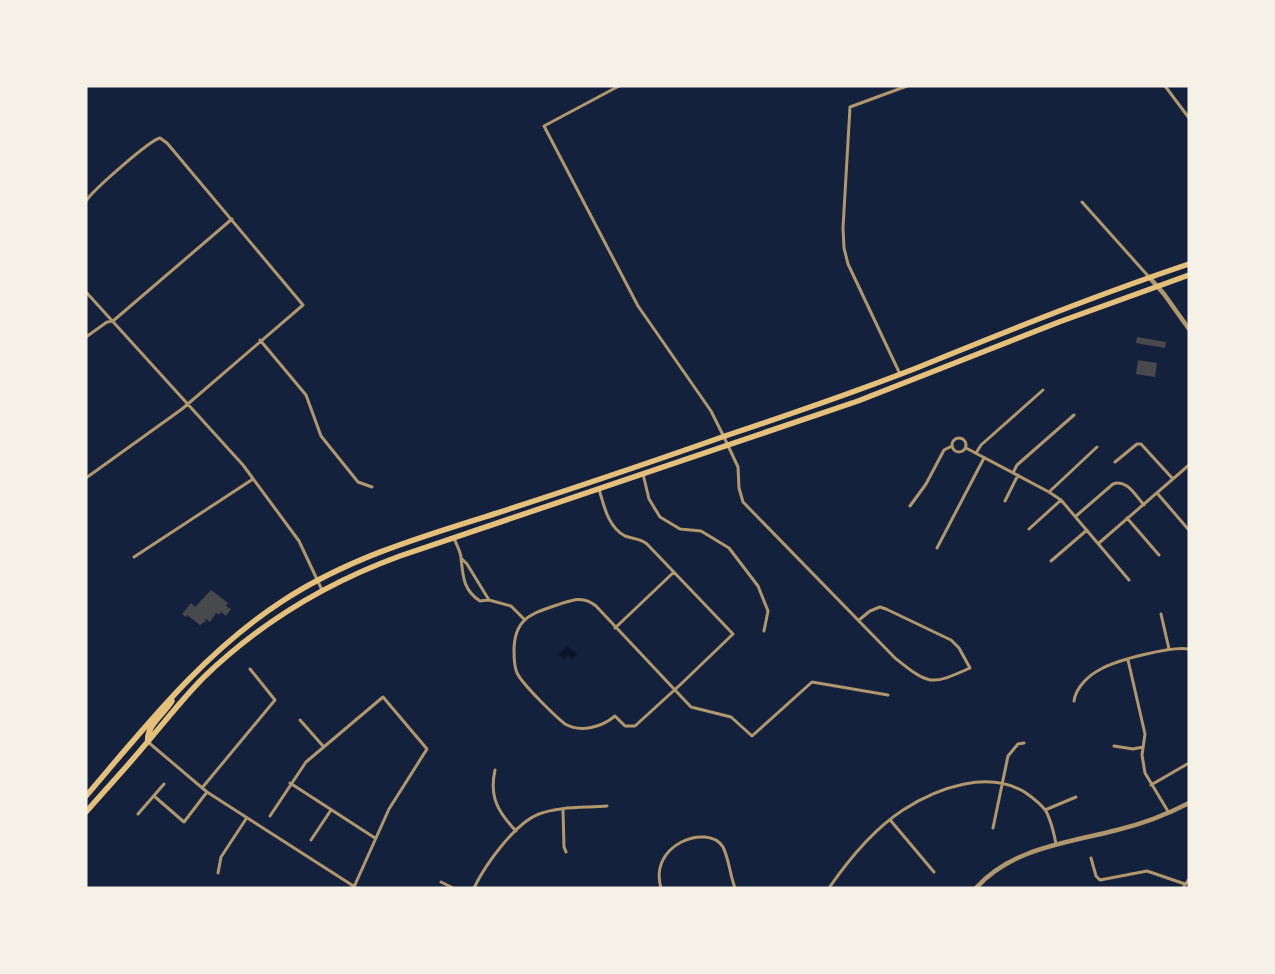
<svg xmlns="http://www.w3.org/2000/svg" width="1275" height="974" viewBox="0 0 1275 974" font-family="'Alegreya Sans',sans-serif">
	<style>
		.water { fill: #0b132b }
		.building { fill: #48494c }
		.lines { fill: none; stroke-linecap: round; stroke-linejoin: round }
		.minor { stroke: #b1986c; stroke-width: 3 }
		.tertiary { stroke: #b1986c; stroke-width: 4.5 }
		.primary { stroke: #e5c07b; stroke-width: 5.5 }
	</style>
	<rect width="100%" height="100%" fill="#14213d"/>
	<path class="water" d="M 568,647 L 577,654 L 572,659 L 568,655 L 564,659 L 558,653 Z"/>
	<path class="building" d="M 1137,337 L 1166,342 L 1165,348 L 1136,343 Z
		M 1138,360 L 1157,363 L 1155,377 L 1136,374 Z
		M 211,590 L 228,603 L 226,606 L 231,609 L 226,616 L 221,612 L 219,615 L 216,613 L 210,622 L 205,618 L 206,621 L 200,625 L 187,615 L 186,617 L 182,614 L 191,603 L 195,607 Z"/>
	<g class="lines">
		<path class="minor" d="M 619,86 L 544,126 L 638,306 L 711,411 L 724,437 L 738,467 L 739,488 L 743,502 L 895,658 C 929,685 930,686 970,668 L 959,648 L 951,640 L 886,609 L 880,607 L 870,611 L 859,620
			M 1165,86 L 1189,118
			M 86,201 C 93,190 150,140 160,138 L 167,143 L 303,305 L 182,409 L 86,478
			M 1082,202 L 1149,277
			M 86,292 L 243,465 L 299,541 L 322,590
			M 86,337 L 107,322 L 113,321 L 232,219
			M 260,340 L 306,395 L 321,436 L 358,482 L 372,487
			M 900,374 L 848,264 L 844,248 L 843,228 L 850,107 L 907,86
			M952 445a7 7 0 1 1 14 0a7 7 0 1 1-14 0Z
			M 966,448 L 1049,492 L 1061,500 L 1129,580
			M 976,453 L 981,445 L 1043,390
			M 1115,462 L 1137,444 L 1141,444 L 1173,479
			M 1013,473 L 1017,465 L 1074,415
			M 643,474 L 649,499 L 660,517 L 680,529 L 701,531 L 729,548 L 758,586 L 768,611 L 764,631
			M 599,489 C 604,506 608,527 625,536 C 633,539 640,538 647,544 L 733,634 L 681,684 L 635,726 L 625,726 L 615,716 C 602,727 581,733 565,724 C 555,716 523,685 517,673 C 514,666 514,658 514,651 C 514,619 530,614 557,605 C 572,600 583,595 596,606 L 691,707 L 731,717 L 752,736 L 812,682 L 888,695
			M 1049,492 L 1097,447
			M 1157,493 L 1188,529
			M 1005,501 L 1018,475
			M 910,506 L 926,484 L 944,450 L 952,446
			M 1076,516 L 1113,484 C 1127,479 1135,495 1144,505
			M 1127,518 L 1159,555
			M 1029,529 L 1061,500
			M 454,538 C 456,544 461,552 461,558 C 463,576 463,590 480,601 L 489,600 L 511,606 L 525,620
			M 1099,543 L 1189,465
			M 937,548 L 984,458
			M 134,557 L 253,479
			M 462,559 L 467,564 L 489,600
			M 1051,561 L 1087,530
			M 1161,614 L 1169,649
			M 615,628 L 674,572
			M 1128,660 L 1145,734 L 1142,755 L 1145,773 L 1169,813
			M 1074,701 C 1076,687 1089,675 1101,669 C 1117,660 1171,646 1189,649
			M 300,720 L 323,746
			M 148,742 L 207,792 L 355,887
			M 1114,746 L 1133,749 L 1143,747
			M 495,770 C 489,797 498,812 516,831
			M 290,783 L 375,838
			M 1151,785 L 1189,763
			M 202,788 L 275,700 L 250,669
			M 154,796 L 184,822 L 207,792
			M 563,810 L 564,847 L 566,852
			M 1045,810 L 1076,797
			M 138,814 L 164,784
			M 270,816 L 306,762 L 383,697 L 427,749 L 389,809 L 354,887
			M 891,821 L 934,872
			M 993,828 L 1008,756 L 1018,744 L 1024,743
			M 311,840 L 331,810
			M 1091,858 L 1096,876 L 1100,880 L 1147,871 L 1185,884
			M 218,873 L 221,857 L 246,819
			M 441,882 L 453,888
			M 474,888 C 485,865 515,823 539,814 C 559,806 586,808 607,806
			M 661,888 C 648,844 708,823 723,847 C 729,859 730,875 735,888
			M 829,888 C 849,859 874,829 903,810 C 937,788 989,769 1026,793 C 1033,798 1041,804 1046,811 C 1051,821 1054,833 1056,844
			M 1183,888 L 1189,879"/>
		<path class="tertiary" d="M 1149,277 L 1164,294 L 1189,329
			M 976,888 C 1012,848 1067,843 1117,830 C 1142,824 1166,815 1189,803"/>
		<path class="primary" d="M 148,742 C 145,727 164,714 172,701
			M 86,796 C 146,726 203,653 281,602 C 346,559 420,537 494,514 C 571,489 649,463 725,436 C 788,415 852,393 914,369 C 1005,332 1096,295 1189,264
			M 86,812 C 105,790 125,769 144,746 C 164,723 182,699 204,677 C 261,622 326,583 400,556 L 858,401 L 1059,322 L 1189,275"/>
	</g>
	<rect width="1275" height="974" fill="none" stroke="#f6f1e7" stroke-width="175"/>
</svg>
